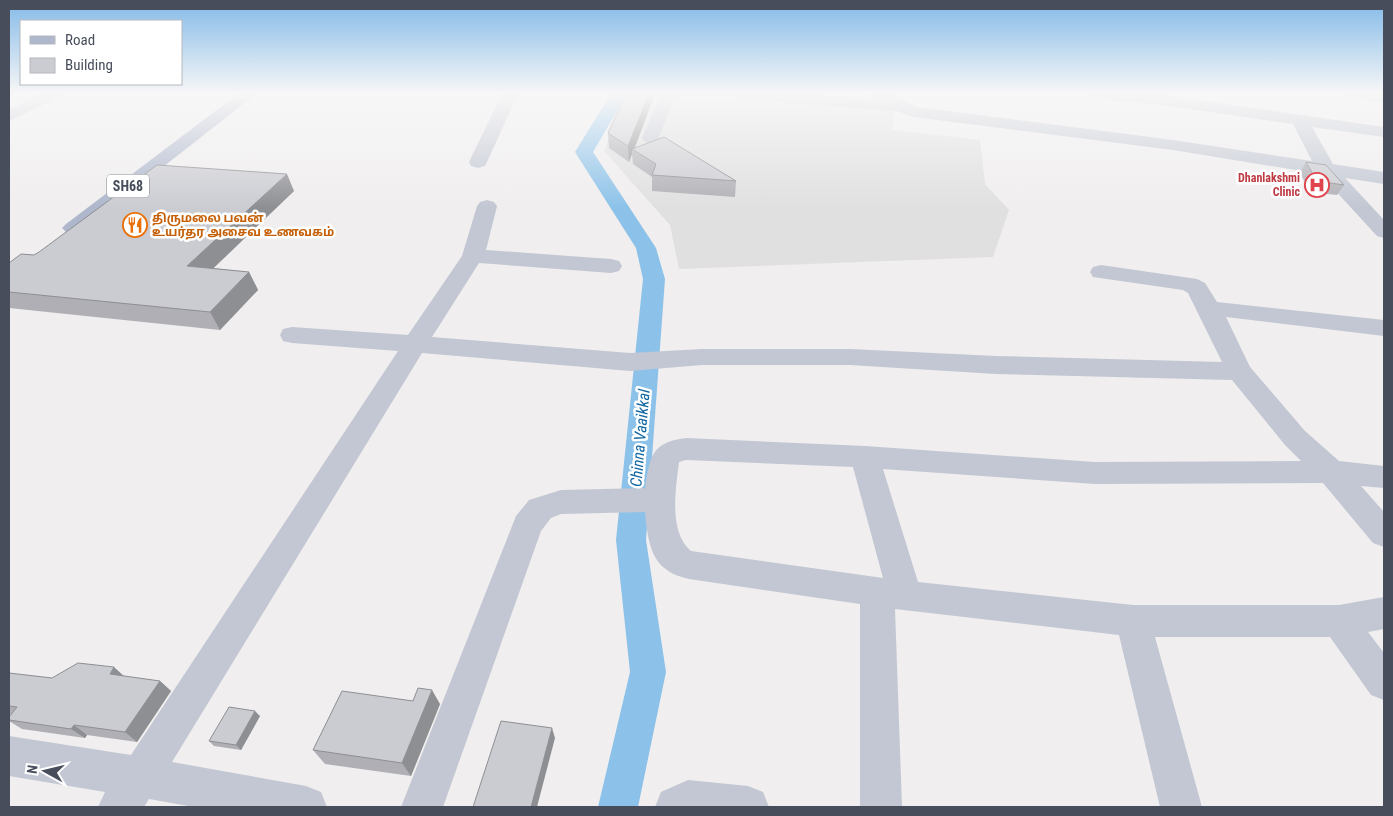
<svg xmlns="http://www.w3.org/2000/svg" width="1393" height="816" viewBox="0 0 1393 816" font-family="'Roboto Condensed','Noto Sans Tamil',sans-serif">
	<style>
		.education { fill: #e1e0e0 }
		.lines { fill: none; stroke-linecap: round; stroke-linejoin: round }
		.canal { fill: #8cc2e9; fill-rule: evenodd }
		.minor { fill: #c2c7d3; fill-rule: evenodd }
		.major { fill: #aeb7cc; fill-rule: evenodd }
		.wall { fill: #afafb5 }
		.shaded-wall { fill: #8e8f93 }
		.building { fill: #cbccd2; stroke: #8e8f93 }
		.labels { text-anchor: middle; dominant-baseline: central; stroke-width: 5; stroke-linejoin: round; paint-order: stroke }
		.far-health-label { font-size: 12px; font-weight: bold; fill: #be3a42; stroke: #fff; text-anchor: end }
		.far-food-label { font-size: 12px; font-weight: bold; fill: #c56008; stroke: #fff; text-anchor: start }
		.shield { fill: #fff; stroke: #7e828c; stroke-width: 1 }
		.shield-label { font-size: 14px; font-weight: bold; fill: #474d5b }
		.water-label { font-size: 16px; font-style: italic; fill: #1167a3; stroke: #fff }
	</style>
	<rect width="100%" height="100%" fill="#f0eeee"/>
	<path class="education" d="M 632,94 L 800,94 L 896,102 L 892,130 L 980,140 L 985,184 L 1009,210 L 993,257 L 679,269 L 670,225 L 604,151 L 612,128 Z"/>
	<g class="lines">
		<path class="canal" d="M 611,94 L 627,94 L 593,152 L 656,248 L 665,279 L 646,540 L 666,672 L 638,807 L 598,807 L 630,672 L 616,540 L 643,279 L 636,248 L 575,152 Z"/>
		<path class="minor" d="M 41,94 L 61,94 L 59,97 L 9,121 L 9,110 Z
			M 502,94 L 518,94 L 487,162 L 485,166 L 478,168 L 471,166 L 469,162 Z
			M 661,94 L 679,94 L 674,99 L 657,142 L 651,143 L 645,142 L 642,138 Z
			M 733,94 L 803,94 L 880,100 L 871,97 L 869,94 L 894,94 L 916,107 L 1173,140 L 1312,161 L 1293,124 L 1163,105 L 1099,99 L 1093,97 L 1091,94 L 1163,95 L 1384,127 L 1384,137 L 1312,127 L 1333,164 L 1384,172 L 1384,184 L 1345,178 L 1384,220 L 1384,238 L 1377,236 L 1320,174 L 1173,150 L 913,117 L 897,111 L 741,99 L 735,97 Z
			M 1345,94 L 1384,94 L 1384,103 L 1347,97 Z
			M 487,200 L 494,202 L 497,206 L 486,250 L 611,259 L 619,261 L 622,266 L 619,271 L 611,273 L 479,263 L 432,337 L 630,353 L 702,349 L 850,349 L 996,356 L 1222,362 L 1188,293 L 1183,290 L 1093,277 L 1090,272 L 1093,267 L 1101,265 L 1197,279 L 1205,283 L 1217,302 L 1384,320 L 1384,336 L 1226,317 L 1250,367 L 1305,431 L 1339,461 L 1384,466 L 1384,488 L 1361,486 L 1384,512 L 1384,547 L 1373,543 L 1323,483 L 1095,484 L 883,469 L 918,582 L 1133,605 L 1339,605 L 1384,597 L 1384,629 L 1368,632 L 1384,653 L 1384,700 L 1371,695 L 1330,637 L 1155,637 L 1202,807 L 1160,807 L 1119,635 L 895,609 L 902,807 L 860,807 L 860,604 L 689,579 C 682,577 673,575 667,570 C 649,558 647,532 645,512 L 561,514 L 551,518 L 541,531 L 443,807 L 401,807 L 516,516 L 529,500 L 561,490 L 645,488 C 650,457 651,442 686,438 L 865,446 L 1095,462 L 1301,461 L 1285,445 L 1232,380 L 996,374 L 850,365 L 702,365 L 630,371 L 422,353 L 172,762 L 306,786 L 321,792 L 327,807 L 194,807 L 149,799 L 144,807 L 98,807 L 105,792 L 9,776 L 9,736 L 131,755 L 398,351 L 292,343 L 283,341 L 280,335 L 283,329 L 292,327 L 408,335 L 462,256 L 477,206 L 480,202 ZM 686,460 L 853,467 L 883,578 L 691,551 C 668,532 676,488 679,462 Z
			M 688,780 L 748,786 L 763,792 L 769,807 L 655,807 L 661,792 Z"/>
		<path class="major" d="M 238,94 L 256,94 L 80,232 L 73,234 L 66,232 L 62,228 L 66,224 Z"/>
	</g>
	<path class="wall" d="M 608,133 L 634,148 L 736,181 L 735,197 L 652,191 L 652,177 L 633,164 L 632,154 L 629,162 L 609,148 Z
		M 1306,162 L 1344,185 L 1337,195 L 1310,192 L 1300,173 Z
		M 294,191 L 213,268 L 249,272 L 258,290 L 220,330 L 9,308 L 9,263 L 34,255 Z
		M 9,673 L 52,678 L 124,676 L 160,681 L 171,691 L 137,742 L 87,735 L 85,738 L 22,729 L 9,721 L 9,717 L 11,714 L 9,714 Z
		M 440,704 L 411,776 L 325,764 L 313,750 Z
		M 260,716 L 241,750 L 214,746 L 209,741 Z"/>
	<path class="shaded-wall" d="M 649,94 L 655,94 L 634,150 L 632,149 L 632,154 L 629,162 L 628,146 Z
		M 287,174 L 294,191 L 197,284 L 187,266 Z
		M 249,272 L 258,290 L 220,330 L 210,312 Z
		M 114,667 L 126,678 L 110,674 Z
		M 160,681 L 171,691 L 137,742 L 125,732 Z
		M 432,690 L 440,704 L 411,776 L 402,763 Z
		M 255,711 L 260,716 L 241,750 L 236,745 Z
		M 74,725 L 87,735 L 85,738 L 71,729 Z
		M 552,728 L 555,738 L 537,807 L 531,807 Z"/>
	<path class="building" d="M 626,94 L 649,94 L 628,146 L 608,133 Z
		M 664,137 L 736,181 L 652,175 L 656,164 L 632,149 Z
		M 1306,162 L 1326,165 L 1344,185 L 1317,181 Z
		M 157,165 L 287,174 L 187,266 L 249,272 L 210,312 L 9,292 L 9,263 L 21,254 L 34,255 L 39,252 Z
		M 78,663 L 114,667 L 110,674 L 160,681 L 125,732 L 74,725 L 71,729 L 9,720 L 9,717 L 17,707 L 9,706 L 9,673 L 52,678 Z
		M 418,688 L 432,690 L 402,763 L 313,750 L 342,691 L 413,701 Z
		M 229,707 L 255,711 L 236,745 L 209,741 Z
		M 501,721 L 552,728 L 531,807 L 473,807 Z"/>
	<linearGradient id="sky" x2="0" y2="1"><stop stop-color="#83bae8"/><stop offset="0.45" stop-color="#f8f7f7"/><stop offset="1" stop-color="#f8f7f7" stop-opacity="0"/></linearGradient>
	<rect width="1393" height="208" fill="url(#sky)"/>
	<defs>
		<symbol id="hospital-ring" viewBox="-11 -11 22 22"><circle r="9.5" fill="#fff" stroke="#e0444e" stroke-width="1.5"/><path d="M-5-5h3v3.5h4V-5h3V5h-3V1.5h-4V5h-3Z" fill="#e0444e"/></symbol>
		<symbol id="restaurant-ring" viewBox="-11 -11 22 22"><circle r="9.5" fill="#fff" stroke="#e8710a" stroke-width="1.5"/><path d="M-5-6h1v4h1v-4h1v4h1v-4h1v5L-1.5 .5V6h-2V.5L-5-1ZM5-6V6H3V1.5H1.5Q1.5-4 5-6Z" fill="#e8710a"/></symbol>
	</defs>
	<g fill-rule="evenodd">
		<use href="#hospital-ring" x="1303" y="171" width="28" height="28"/>
		<use href="#restaurant-ring" x="121" y="211" width="28" height="28"/>
	</g>
	<g class="labels">
		<g class="far-health-label">
			<text x="1300" y="178">Dhanlakshmi<tspan x="1300" dy="14">Clinic</tspan></text>
		</g>
		<g class="far-food-label">
			<text x="152" y="218">திருமலை பவன்<tspan x="152" dy="14">உயர்தர அசைவ உணவகம்</tspan></text>
		</g>
		<rect class="shield" x="107" y="174.5" width="42" height="23" rx="4"/>
		<g class="shield-label">
			<text x="128" y="186">SH68</text>
		</g>
		<g class="water-label">
			<text transform="translate(640 438) rotate(-85)">Chinna Vaaikkal</text>
		</g>
	</g>
	<rect width="1393" height="816" fill="none" stroke="#474d5b" stroke-width="20"/>
	<rect x="20" y="20" width="162" height="65" fill="#ffffff" stroke="#b5b8bd"/>
	<rect x="30" y="36" width="25" height="8" fill="#aeb7cc" stroke="#b5b8bd"/>
	<text x="65" y="45" font-size="15" fill="#474d5b">Road</text>
	<rect x="30" y="58" width="25" height="15" fill="#cbccd2" stroke="#b5b8bd"/>
	<text x="65" y="70" font-size="15" fill="#474d5b">Building</text>
	<g transform="translate(45 771) rotate(278)" stroke="#ffffff" stroke-width="4" paint-order="stroke">
	<path d="M0-4L9 19L0 12L-9 19Z" fill="#474d5b"/>
	<text y="-8" font-size="14" font-weight="bold" text-anchor="middle" fill="#474d5b">N</text>
	</g>
</svg>
